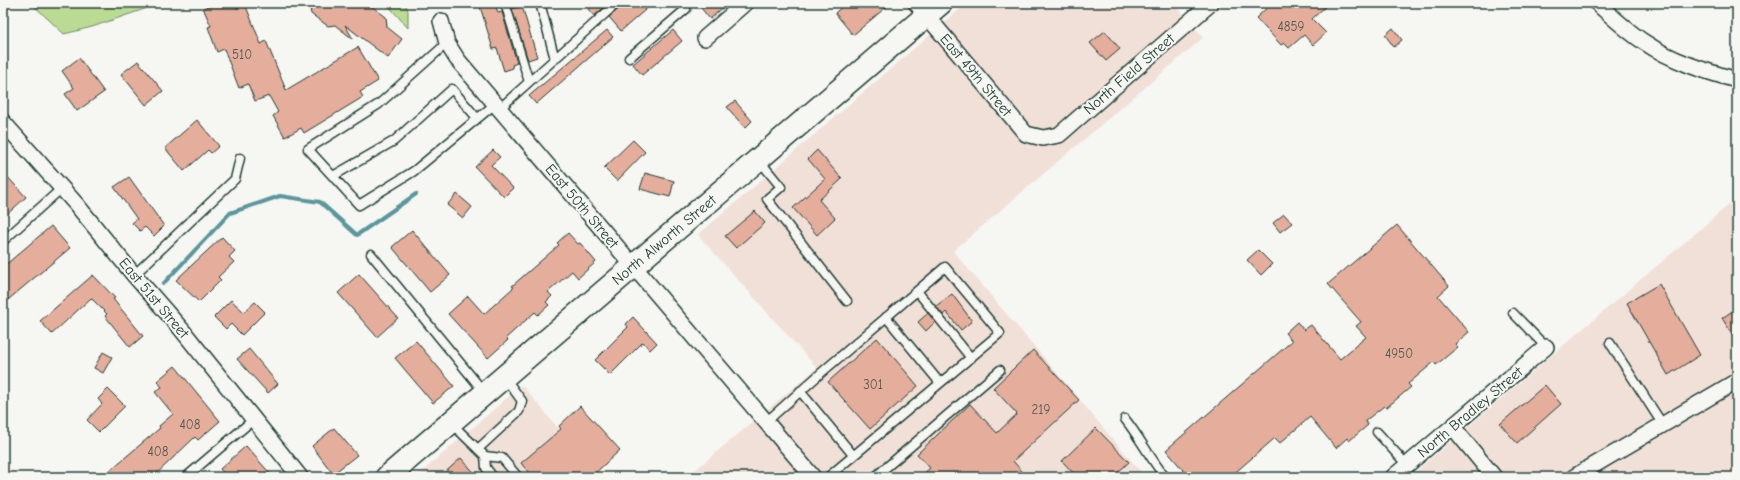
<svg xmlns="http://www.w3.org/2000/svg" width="1740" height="480" viewBox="0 0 1740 480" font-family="'Comic Neue',sans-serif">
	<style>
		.built { fill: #f1e0d8 }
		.green { fill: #bbdb94; stroke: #6d8c64 }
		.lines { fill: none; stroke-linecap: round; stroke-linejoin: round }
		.stream { stroke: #5a969b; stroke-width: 4 }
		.building { fill: #e5ad9c; stroke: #1f3d34 }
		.lane-casing { stroke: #1f3d34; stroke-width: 11 }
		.street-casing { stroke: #1f3d34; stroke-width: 18 }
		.secondary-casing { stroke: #1f3d34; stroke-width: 25 }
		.lane { stroke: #f6f6f2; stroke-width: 8 }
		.street { stroke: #f6f6f2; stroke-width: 15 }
		.secondary { stroke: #f6f6f2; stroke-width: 22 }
		.labels { text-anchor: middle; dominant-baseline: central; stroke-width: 4; stroke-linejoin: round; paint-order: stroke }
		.number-label { font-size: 13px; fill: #50594e }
		.street-label { font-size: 15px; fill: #1f3d34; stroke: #f6f6f2 }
	</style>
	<rect width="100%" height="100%" fill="#f6f6f2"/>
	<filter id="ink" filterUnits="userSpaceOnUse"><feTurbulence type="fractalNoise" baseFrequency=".025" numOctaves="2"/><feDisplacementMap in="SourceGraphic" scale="8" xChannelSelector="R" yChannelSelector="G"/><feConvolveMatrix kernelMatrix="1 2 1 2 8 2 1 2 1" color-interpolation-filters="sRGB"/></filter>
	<g filter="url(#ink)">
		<path class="built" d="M 967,3 L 1174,3 L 1203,38 L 953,251 L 1145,477 L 687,477 L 817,368 L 698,235 Z
			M 1737,198 L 1737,477 L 1409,477 L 1645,276 Z
			M 522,385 L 599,477 L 416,477 Z"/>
		<path class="green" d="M 31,3 L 162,3 L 92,27 L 64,34 Z
			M 386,3 L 405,3 L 408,11 L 408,28 Z"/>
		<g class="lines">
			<path class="stream" d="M 163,284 L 230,213 L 280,196 L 320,202 L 357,235 L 416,194"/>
		</g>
		<path class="building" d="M 217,3 L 234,3 L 236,8 L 245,4 L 261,44 L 266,41 L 286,90 L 358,47 L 378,81 L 360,92 L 363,97 L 304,133 L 301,128 L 285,137 L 273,116 L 278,112 L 269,96 L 255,101 L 248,84 L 239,88 L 224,49 L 217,52 L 208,27 L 211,26 L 203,8 Z
			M 309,3 L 362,3 L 365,5 L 370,5 L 386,17 L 387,27 L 402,39 L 388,58 L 345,25 L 353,39 L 335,25 L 328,26 L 311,14 Z
			M 479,3 L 495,3 L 498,13 L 502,12 L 517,63 L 512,65 L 513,68 L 504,71 L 497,48 L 493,49 Z
			M 595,3 L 609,3 L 594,16 L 588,9 Z
			M 622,3 L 653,3 L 621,31 L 609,17 L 621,7 Z
			M 707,3 L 728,3 L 710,19 L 701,8 Z
			M 846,3 L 891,3 L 853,35 L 835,13 Z
			M 1272,3 L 1329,3 L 1312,19 L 1326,33 L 1313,45 L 1304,35 L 1289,48 L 1284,43 L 1281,45 L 1256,18 Z
			M 522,6 L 537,57 L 528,60 L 512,9 Z
			M 1393,28 L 1402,40 L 1394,47 L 1385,35 Z
			M 607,30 L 613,37 L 536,104 L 529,96 Z
			M 673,30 L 682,41 L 642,75 L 633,64 Z
			M 1105,31 L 1120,49 L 1106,61 L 1090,43 Z
			M 79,58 L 104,92 L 77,111 L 65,94 L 74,88 L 62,71 Z
			M 138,61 L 163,91 L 146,105 L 121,74 Z
			M 735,101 L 752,121 L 745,128 L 727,107 Z
			M 197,120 L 219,146 L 211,153 L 208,150 L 184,171 L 165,148 Z
			M 633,140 L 645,152 L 617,181 L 604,168 Z
			M 493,150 L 500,157 L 491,165 L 513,188 L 504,197 L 475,167 Z
			M 817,150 L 842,179 L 819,200 L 835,218 L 817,235 L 793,208 L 825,179 L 808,159 Z
			M 3,172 L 26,197 L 3,218 Z
			M 645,173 L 674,181 L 670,197 L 640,189 Z
			M 129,177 L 164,226 L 154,236 L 145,227 L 140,231 L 132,223 L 137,219 L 114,187 Z
			M 457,194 L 472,207 L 463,218 L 447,205 Z
			M 755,211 L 765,223 L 736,248 L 725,236 Z
			M 1284,214 L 1292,223 L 1280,232 L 1273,223 Z
			M 1397,225 L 1449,286 L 1438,296 L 1469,332 L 1455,344 L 1458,347 L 1436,365 L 1434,362 L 1408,384 L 1411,387 L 1386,408 L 1384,406 L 1365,421 L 1368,425 L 1349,441 L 1347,438 L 1336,448 L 1310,417 L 1280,443 L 1275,438 L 1230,477 L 1189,477 L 1166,450 L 1292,341 L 1285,333 L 1297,322 L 1304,330 L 1311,325 L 1340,359 L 1366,337 L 1356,326 L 1361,322 L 1328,284 Z
			M 51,226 L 70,248 L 3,304 L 3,267 Z
			M 412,230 L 450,275 L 430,292 L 392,247 Z
			M 568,233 L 578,244 L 580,243 L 596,262 L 578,278 L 572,271 L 548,292 L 552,296 L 546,302 L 549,305 L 538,315 L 535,312 L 506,338 L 508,340 L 488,358 L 448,314 L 468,296 L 484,314 L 514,287 L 512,286 L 559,245 L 557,243 Z
			M 222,237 L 235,251 L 229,257 L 234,262 L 218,277 L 221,280 L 199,302 L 176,280 Z
			M 1258,250 L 1272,264 L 1261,275 L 1247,260 Z
			M 359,274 L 398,318 L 377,337 L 338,293 Z
			M 93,275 L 115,298 L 113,299 L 143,336 L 130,347 L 105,316 L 107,314 L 91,298 L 52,334 L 40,321 Z
			M 1659,284 L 1700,355 L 1668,375 L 1627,303 Z
			M 952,294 L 972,321 L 961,330 L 946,312 L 943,315 L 936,306 Z
			M 231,300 L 244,312 L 255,302 L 265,312 L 242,335 L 231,324 L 226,329 L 214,317 Z
			M 1737,308 L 1737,342 L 1722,318 Z
			M 928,313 L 935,322 L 926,331 L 918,322 Z
			M 633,317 L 657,343 L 650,350 L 643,342 L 610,375 L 595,360 L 628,327 L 626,324 Z
			M 877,338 L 918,386 L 870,429 L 828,382 Z
			M 416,341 L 454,386 L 433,403 L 395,358 Z
			M 249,349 L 278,384 L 268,393 L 237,359 Z
			M 1033,350 L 1079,400 L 1013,461 L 1027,477 L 920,477 L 930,468 L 917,454 L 970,404 L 997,433 L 1017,414 L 993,388 Z
			M 103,352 L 112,357 L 103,373 L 94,368 Z
			M 175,366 L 220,421 L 198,440 L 195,437 L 153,477 L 102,477 L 160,428 L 159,426 L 173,414 L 155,392 L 162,387 L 157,381 Z
			M 1545,385 L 1561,404 L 1517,443 L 1500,424 Z
			M 108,389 L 125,406 L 99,432 L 87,420 L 102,404 L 98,399 Z
			M 580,406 L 620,450 L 591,477 L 532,477 L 521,463 L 561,429 L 559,426 Z
			M 334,428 L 357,455 L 333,474 L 312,446 Z
			M 1096,428 L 1129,462 L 1113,477 L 1077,477 L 1062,461 Z
			M 246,446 L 273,477 L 227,477 L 220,469 Z
			M 461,458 L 478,477 L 440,477 Z"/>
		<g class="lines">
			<defs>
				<path id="lane" d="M 540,3 L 555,59
					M 447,43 L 379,104 L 308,149 L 359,205 L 414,171 L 495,104
					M 629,58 L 686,9 L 682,3
					M 529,82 L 617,3
					M 499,109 L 529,82 L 505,3
					M 759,160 L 781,187 L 767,199 L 847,301
					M 333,176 L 394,141 L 452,89 L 477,118
					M 3,241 L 62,188
					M 371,254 L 484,392
					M 134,275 L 235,179 L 240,158
					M 917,291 L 971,358
					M 1513,313 L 1546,347
					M 886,317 L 940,383
					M 1610,343 L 1663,425
					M 800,391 L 853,455
					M 1125,419 C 1140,438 1150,458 1165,477
					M 766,422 L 821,373 L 945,267 L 1000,333 L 828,477
					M 451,423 L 485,456 L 502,458 L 518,477
					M 1377,432 L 1407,465
					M 478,449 L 519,411 L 522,401 L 505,378
					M 485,456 L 486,468 L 493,477
					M 186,477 L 254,419
					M 875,477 L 1000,370"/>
				<path id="street" d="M 916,3 L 1026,134 L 1043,138 L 1059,135 L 1211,3
					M 1597,3 C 1612,17 1627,31 1644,42 C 1672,61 1704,71 1737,80
					M 441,21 L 447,43 L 457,59 L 813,477
					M 705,38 L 745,3
					M 3,122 L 76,204 L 134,275 L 182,330 L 300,477
					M 1453,427 L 1494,477
					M 1393,477 L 1546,347
					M 1574,477 L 1737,381"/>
				<path id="secondary" d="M 387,477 L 941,3"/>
			</defs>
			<use href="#lane" class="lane-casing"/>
			<use href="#street" class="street-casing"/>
			<use href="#secondary" class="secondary-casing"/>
			<use href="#lane" class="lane"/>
			<use href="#street" class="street"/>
			<use href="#secondary" class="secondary"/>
		</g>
	</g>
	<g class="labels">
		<g class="number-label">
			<text x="1291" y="26">4859</text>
			<text x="242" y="54">510</text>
			<text x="1399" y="353">4950</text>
			<text x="873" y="384">301</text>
			<text x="1041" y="409">219</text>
			<text x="190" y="424">408</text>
			<text x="158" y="451">408</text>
		</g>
		<g class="street-label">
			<text transform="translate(1129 74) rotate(-41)">North Field Street</text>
			<text transform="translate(976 75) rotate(50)">East 49th Street</text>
			<text transform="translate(582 206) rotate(50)">East 50th Street</text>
			<text transform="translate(664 240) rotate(-40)">North Alworth Street</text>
			<text transform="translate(154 298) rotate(50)">East 51st Street</text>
			<text transform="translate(1470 412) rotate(-40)">North Bradley Street</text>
		</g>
	</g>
	<rect width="1740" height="480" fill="none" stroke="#f6f6f2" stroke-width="16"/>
	<rect x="8" y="8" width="1724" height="464" fill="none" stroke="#1f3d34" stroke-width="1.5" filter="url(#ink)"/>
</svg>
